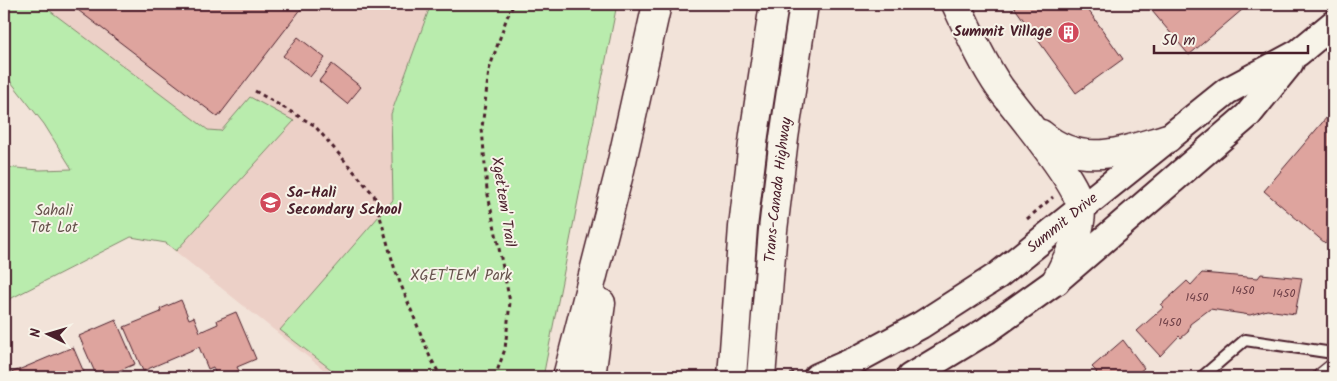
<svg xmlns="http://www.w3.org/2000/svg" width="1337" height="381" viewBox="0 0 1337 381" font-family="Kalam,sans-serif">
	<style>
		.built { fill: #ecd0c7 }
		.green { fill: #b9ecad; stroke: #82866c }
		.building { fill: #dea49e; stroke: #4a1f2b }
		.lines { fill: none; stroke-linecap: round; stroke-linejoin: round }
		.lane-casing { stroke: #4a1f2b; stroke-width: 14 }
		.street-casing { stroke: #4a1f2b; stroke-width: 22 }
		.secondary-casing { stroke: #4a1f2b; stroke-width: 30 }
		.highway-casing { stroke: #4a1f2b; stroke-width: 31 }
		.path { stroke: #4a1f2b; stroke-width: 3; stroke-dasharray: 4 4; stroke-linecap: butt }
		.lane { stroke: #f7f3e8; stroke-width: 10 }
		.street { stroke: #f7f3e8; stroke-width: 19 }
		.secondary { stroke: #f7f3e8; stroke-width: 26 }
		.highway { stroke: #f7f3e8; stroke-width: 28 }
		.labels { text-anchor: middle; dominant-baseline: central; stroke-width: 4; stroke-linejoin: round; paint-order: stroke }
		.number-label { font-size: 12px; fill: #6f4048 }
		.poi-label { font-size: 15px; font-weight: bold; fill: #4a1f2b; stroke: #f7f3e8; text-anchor: end }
		.street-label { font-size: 15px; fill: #4a1f2b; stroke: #f7f3e8 }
		.park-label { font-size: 15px; fill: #66524c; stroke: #f7f3e8 }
	</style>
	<rect width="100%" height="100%" fill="#f2e3d9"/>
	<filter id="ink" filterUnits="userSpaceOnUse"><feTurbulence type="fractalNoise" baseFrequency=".02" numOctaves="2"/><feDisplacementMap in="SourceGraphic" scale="10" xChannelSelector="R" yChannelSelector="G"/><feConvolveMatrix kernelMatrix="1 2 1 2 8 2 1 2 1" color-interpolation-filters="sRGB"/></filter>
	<g filter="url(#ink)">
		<path class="built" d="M 4,4 L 431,4 L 391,114 L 509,377 L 333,377 L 72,169 L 44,124 L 4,73 Z"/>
		<path class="green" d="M 4,4 L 41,4 L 208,130 L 221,131 L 250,97 L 294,121 L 176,251 L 166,243 L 131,237 L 4,302 L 4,167 L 40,170 L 72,169 L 44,124 L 4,73 Z
			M 431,4 L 617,4 L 543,377 L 341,377 L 280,330 L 393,200 L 391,114 Z"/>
		<path class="building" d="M 70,4 L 305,4 L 218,117 Z
			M 1012,4 L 1084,4 L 1123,59 L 1076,93 Z
			M 1149,4 L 1249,4 L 1189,55 L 1147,5 Z
			M 298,37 L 325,58 L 310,77 L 283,56 Z
			M 332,64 L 361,87 L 347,104 L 319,81 Z
			M 1333,110 L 1333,233 L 1325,243 L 1264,191 Z
			M 1202,273 L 1258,278 L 1261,274 L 1302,278 L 1295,314 L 1267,310 L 1250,315 L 1210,309 L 1190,324 L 1188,332 L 1181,338 L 1179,336 L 1160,356 L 1137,331 L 1164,307 L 1161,305 L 1187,281 L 1191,285 Z
			M 181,300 L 189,319 L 194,317 L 200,332 L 218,324 L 217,320 L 236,312 L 256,359 L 237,367 L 239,371 L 224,377 L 217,377 L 213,367 L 208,369 L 199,347 L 143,371 L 124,327 L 161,312 L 160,309 Z
			M 116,320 L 135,364 L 104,377 L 97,377 L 79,336 Z
			M 1123,340 L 1144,368 L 1133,377 L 1091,377 L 1097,372 L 1092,367 Z
			M 73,347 L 86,377 L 4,377 L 4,376 Z"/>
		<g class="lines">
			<defs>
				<path id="lane" d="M 1202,377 L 1245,340 L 1333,353"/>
				<path id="street" d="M 1323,377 L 1333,369"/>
				<g id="secondary">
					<path id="s1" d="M 817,377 L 858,359 L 921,325 L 997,276 L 1227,91 L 1298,53 L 1333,24"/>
					<path d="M 910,377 L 986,331 L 1056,281 L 1248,115 L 1290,63"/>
				</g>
				<g id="highway">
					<path d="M 956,4 C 969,32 982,62 1000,88 C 1017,111 1081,185 1081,210 C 1081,236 1067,259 1056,281"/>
					<path d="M 1041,134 C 1082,169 1122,151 1168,138"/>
					<path d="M 567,377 L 620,170 L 657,4"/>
					<path d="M 591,377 L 601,303"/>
					<path d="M 732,377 L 743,227 L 754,135 L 774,4"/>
					<path id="s2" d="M 761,377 L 773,230 L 784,138 L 804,4"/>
				</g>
			</defs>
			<use href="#lane" class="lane-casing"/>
			<use href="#street" class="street-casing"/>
			<use href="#secondary" class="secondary-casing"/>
			<use href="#highway" class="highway-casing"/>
			<path class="path" d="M 255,91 L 314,125 L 374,195 L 395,270 L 430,357 L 441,377
				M 1027,219 L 1053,197
				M 495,377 L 505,349 L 510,302 L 487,190 L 482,128 L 489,70 L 507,17 L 514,4
				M 783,377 L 796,372"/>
			<use href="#lane" class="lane"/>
			<use href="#street" class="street"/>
			<use href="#secondary" class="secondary"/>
			<use href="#highway" class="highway"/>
		</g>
	</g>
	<defs>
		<symbol id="building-disc" viewBox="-11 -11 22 22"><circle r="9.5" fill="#d1495b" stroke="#f7f3e8"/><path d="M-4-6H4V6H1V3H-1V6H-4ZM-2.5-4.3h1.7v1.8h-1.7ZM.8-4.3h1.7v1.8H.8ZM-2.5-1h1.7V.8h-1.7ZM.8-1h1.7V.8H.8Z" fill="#fff"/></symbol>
		<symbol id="school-disc" viewBox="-11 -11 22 22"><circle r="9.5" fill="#d1495b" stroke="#f7f3e8"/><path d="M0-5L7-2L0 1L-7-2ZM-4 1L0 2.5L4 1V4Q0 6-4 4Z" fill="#fff"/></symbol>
	</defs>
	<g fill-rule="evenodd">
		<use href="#building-disc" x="1056" y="20" width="25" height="25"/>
		<use href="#school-disc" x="258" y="190" width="25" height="25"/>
	</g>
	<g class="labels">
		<g class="number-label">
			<text x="1243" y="290">1450</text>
			<text x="1284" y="293">1450</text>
			<text x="1197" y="297">1450</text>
			<text x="1170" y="322">1450</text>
		</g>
		<g class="poi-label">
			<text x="1052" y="32">Summit Village</text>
			<text x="287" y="193" text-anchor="start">Sa-Hali<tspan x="287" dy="17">Secondary School</tspan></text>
		</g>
		<g class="street-label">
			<text stroke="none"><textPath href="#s2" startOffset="188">Trans-Canada Highway</textPath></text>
			<text transform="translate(503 202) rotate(81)">Xget'tem' Trail</text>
			<text stroke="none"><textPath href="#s1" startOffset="291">Summit Drive</textPath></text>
		</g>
		<g class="park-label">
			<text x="54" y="211">Sahali<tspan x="54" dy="17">Tot Lot</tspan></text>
			<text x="461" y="276">XGET'TEM' Park</text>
		</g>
	</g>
	<rect width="1337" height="381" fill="none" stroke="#f7f3e8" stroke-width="20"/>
	<rect x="10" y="10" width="1317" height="361" fill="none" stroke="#4a1f2b" stroke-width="2" filter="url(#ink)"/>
	<g transform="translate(48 334) rotate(275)" stroke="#f7f3e8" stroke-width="4" paint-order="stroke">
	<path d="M0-4L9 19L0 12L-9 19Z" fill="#4a1f2b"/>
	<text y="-8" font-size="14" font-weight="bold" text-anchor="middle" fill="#4a1f2b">N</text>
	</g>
	<path d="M1154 45v8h154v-8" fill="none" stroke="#4a1f2b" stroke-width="2.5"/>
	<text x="1162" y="45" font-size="15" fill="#4a1f2b" stroke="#f7f3e8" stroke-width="4" paint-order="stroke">50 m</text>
</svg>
